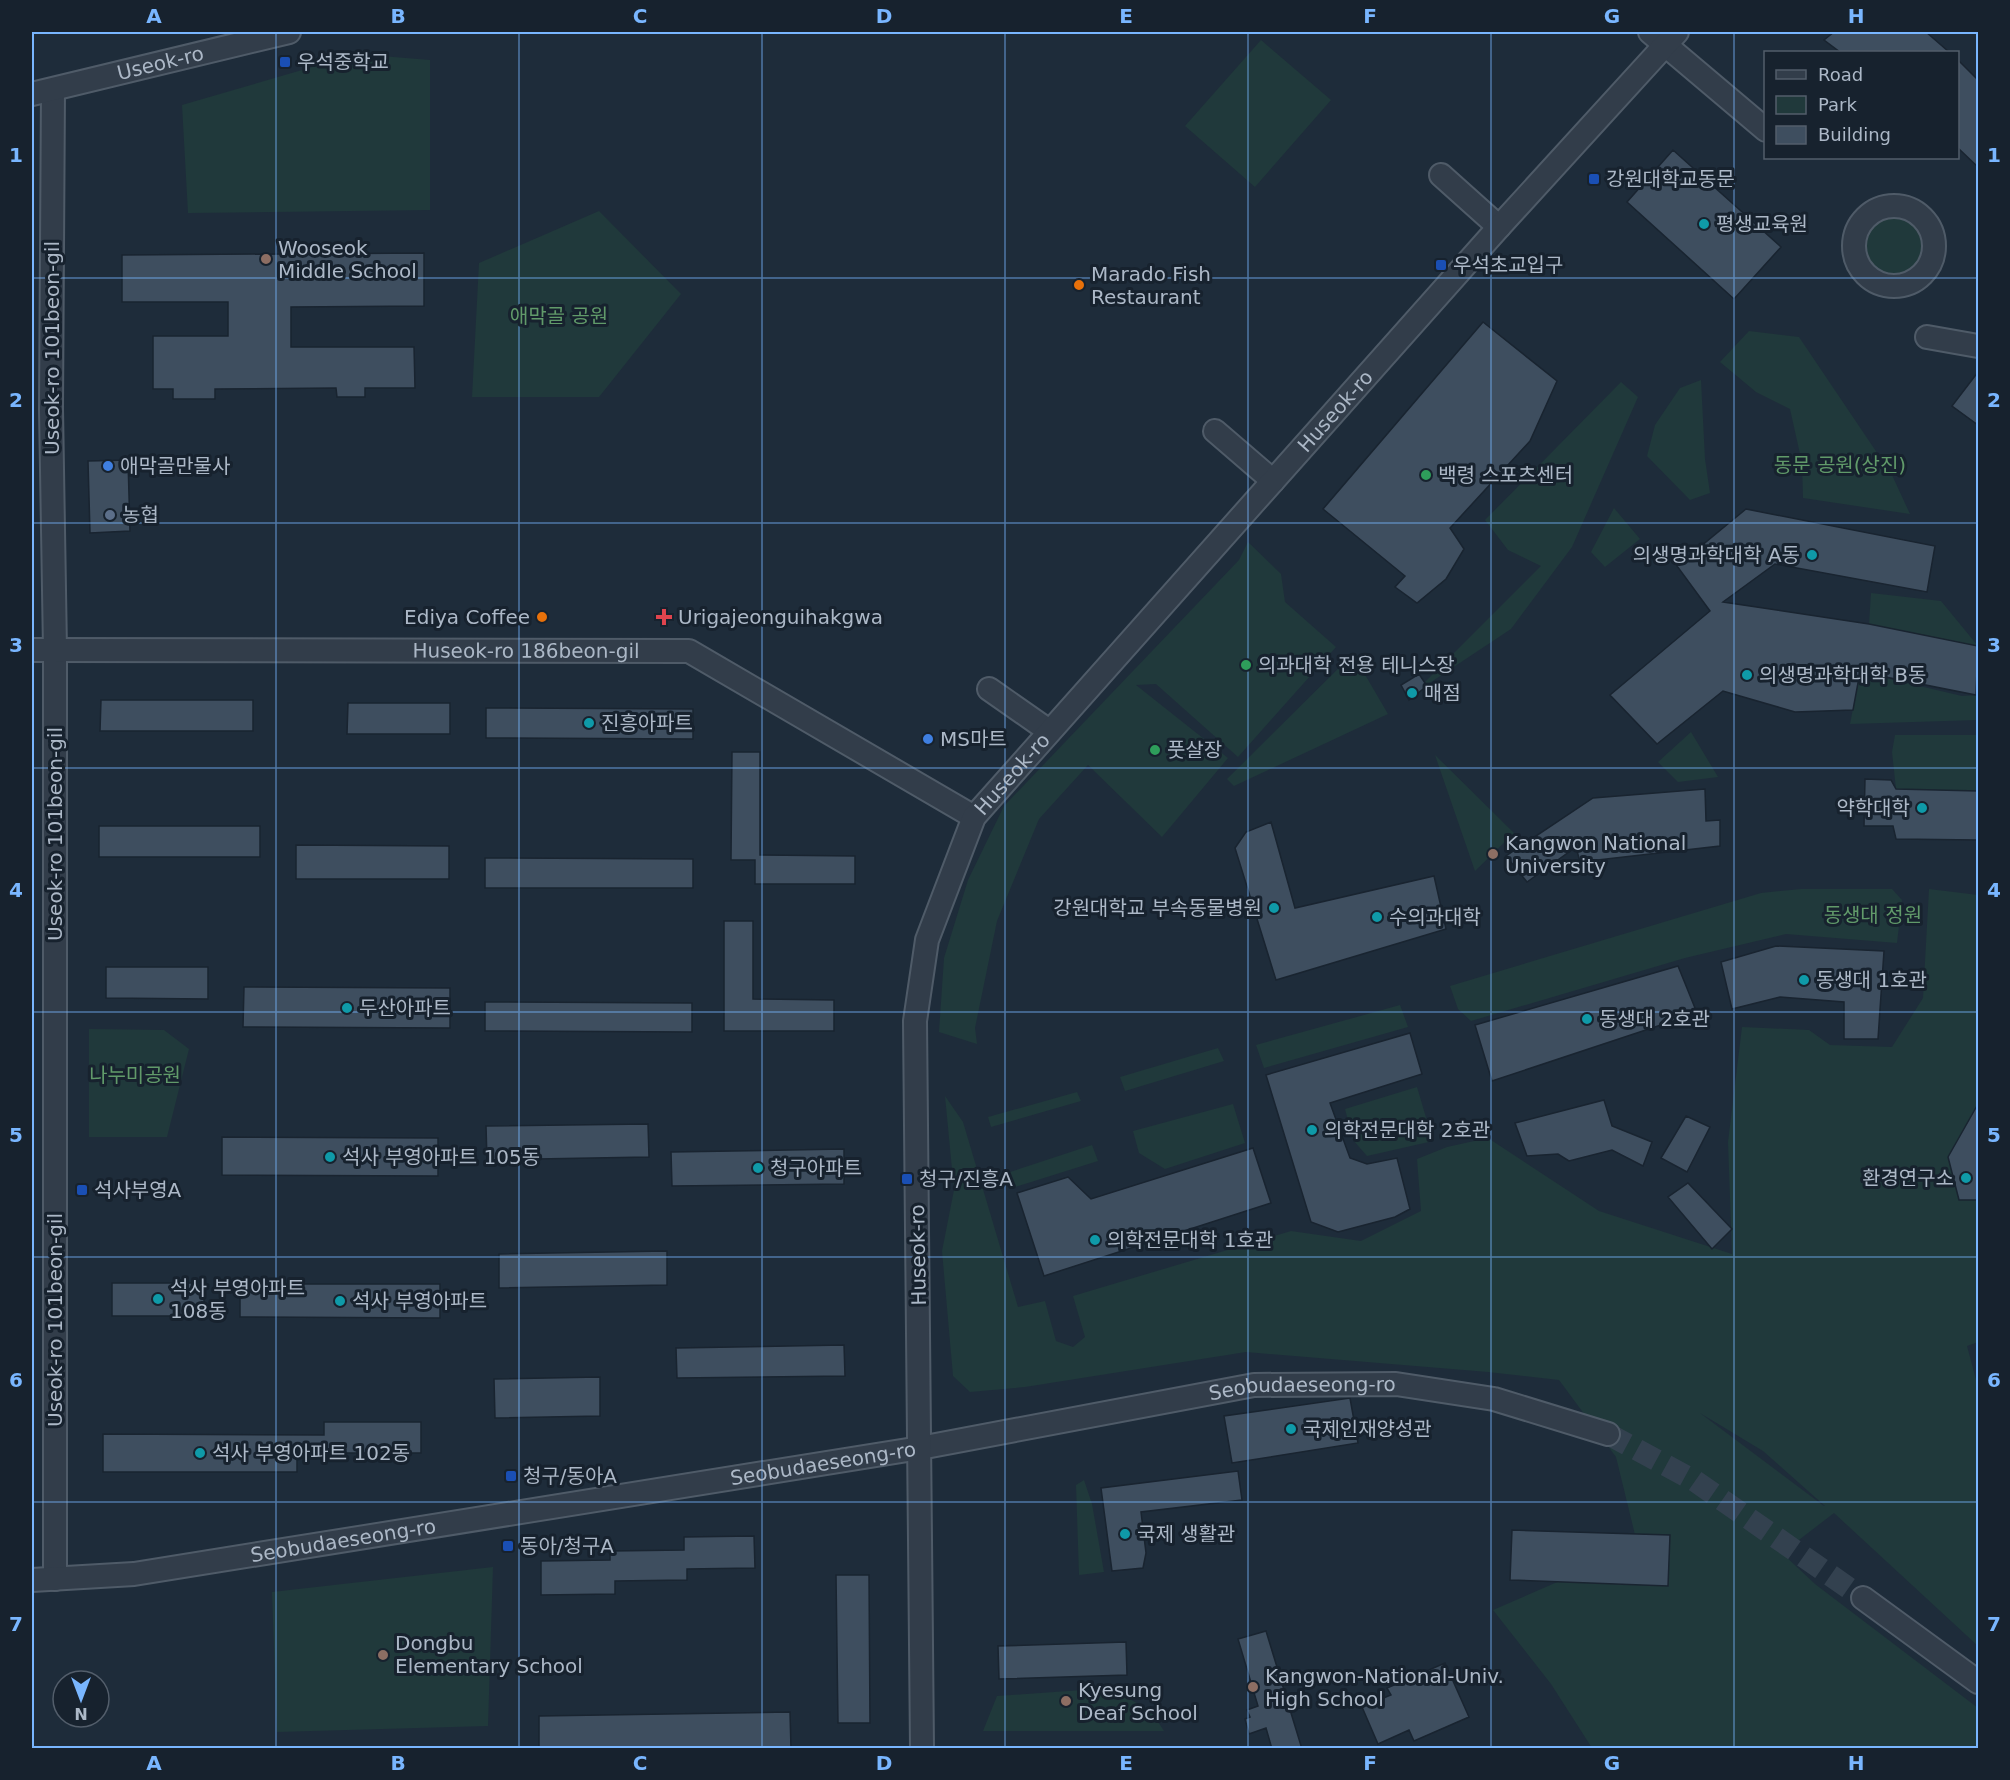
<svg xmlns="http://www.w3.org/2000/svg" width="2010" height="1780" viewBox="0 0 2010 1780" font-family="'DejaVu Sans','Noto Sans KR',sans-serif">
	<style>
		.green { fill: #20393b; fill-rule: evenodd }
		.building { fill: #3e4e5f; stroke: #192430; stroke-width: 1.5 }
		.lines { fill: none; stroke-linecap: round; stroke-linejoin: round }
		.minor-tunnel { stroke: #33414f; stroke-width: 22; stroke-dasharray: 22 11; stroke-linecap: butt }
		.minor-casing { stroke: #4f5b68; stroke-width: 26 }
		.minor { stroke: #323d4a; stroke-width: 22 }
		.grid { fill: none; stroke: #79b6ff; stroke-width: 1.5; stroke-opacity: 0.55 }
		.transit-dot { fill: #1a4fb4; stroke: #17222e; stroke-width: 2 }
		.culture-dot { fill: #0f9aa8; stroke: #17222e; stroke-width: 2 }
		.education-dot { fill: #8d6e63; stroke: #17222e; stroke-width: 2 }
		.food-dot { fill: #e8710a; stroke: #17222e; stroke-width: 2 }
		.shop-dot { fill: #3f7fe0; stroke: #17222e; stroke-width: 2 }
		.leisure-dot { fill: #2e9e5b; stroke: #17222e; stroke-width: 2 }
		.service-dot { fill: #5c6f8a; stroke: #17222e; stroke-width: 2 }
		.health-dot { fill: #e0444e; stroke: #17222e; stroke-width: 2 }
		.labels { text-anchor: middle; dominant-baseline: central; stroke-width: 6; stroke-linejoin: round; paint-order: stroke }
		.poi-label { font-size: 20px; fill: #acb8c7; stroke: #17222e; text-anchor: start }
		.street-label { font-size: 20px; fill: #acb8c7; stroke: #17222e }
		.park-label { font-size: 20px; fill: #619a6a; stroke: #17222e }
		.neatline { fill: none; stroke: #79b6ff; stroke-width: 2 }
		.grid-label { font-size: 20px; text-anchor: middle; font-weight: bold; fill: #79b6ff }
	</style>
	<rect width="100%" height="100%" fill="#1e2c3a"/>
	<path class="green" d="M 1261,40 L 1331,100 L 1255,187 L 1185,126 Z
		M 357,54 L 430,60 L 430,210 L 188,213 L 182,105 Z
		M 599,211 L 681,294 L 599,397 L 472,397 L 479,263 Z
		M1857 245a34 34 0 1 1 68 0a34 34 0 1 1-68 0Z
		M 1749,331 L 1799,337 L 1892,475 L 1910,514 L 1803,498 L 1802,463 L 1790,409 L 1756,392 L 1720,362 Z
		M 1701,380 L 1705,459 L 1710,493 L 1690,500 L 1647,456 L 1655,425 L 1680,388 Z
		M 1621,382 L 1638,397 L 1572,547 L 1511,629 L 1413,694 L 1541,566 L 1508,550 L 1485,520 Z
		M 1614,508 L 1640,539 L 1605,567 L 1591,552 Z
		M 1248,542 L 1281,574 L 1285,602 L 1336,647 L 1238,757 L 1156,684 L 1136,685 L 1228,758 L 1162,837 L 1088,765 L 1039,819 L 997,921 L 975,1028 L 977,1044 L 939,1032 L 944,958 L 968,880 L 1004,806 L 1239,560 Z
		M 1871,593 L 1941,601 L 1978,646 L 1869,624 Z
		M 1353,654 L 1388,714 L 1234,786 L 1227,779 Z
		M 1860,672 L 1962,696 L 1978,695 L 1978,720 L 1850,724 Z
		M 1691,732 L 1718,777 L 1678,782 L 1658,762 Z
		M 1895,735 L 1978,735 L 1978,791 L 1896,789 L 1892,752 Z
		M 1435,755 L 1514,833 L 1475,871 Z
		M 1801,889 L 1892,889 L 1902,900 L 1897,943 L 1786,934 L 1685,958 L 1471,1021 L 1458,1009 L 1450,986 L 1761,893 Z
		M 1929,889 L 1978,895 L 1978,1119 L 1970,1119 L 1948,1157 L 1959,1200 L 1978,1200 L 1978,1342 L 1967,1346 L 1978,1387 L 1978,1646 L 1834,1513 L 1782,1553 L 1815,1584 L 1978,1708 L 1978,1748 L 1592,1748 L 1551,1684 L 1493,1610 L 1638,1547 L 1616,1457 L 1559,1380 L 1488,1372 L 1246,1352 L 1025,1387 L 970,1392 L 953,1376 L 942,1251 L 954,1190 L 945,1096 L 963,1122 L 1018,1307 L 1045,1301 L 1056,1341 L 1073,1347 L 1085,1337 L 1073,1296 L 1291,1231 L 1361,1241 L 1421,1211 L 1417,1159 L 1447,1147 L 1488,1138 L 1599,1211 L 1732,1254 L 1728,1142 L 1742,1027 L 1809,1030 L 1830,1045 L 1892,1047 L 1923,998 ZM 1700,1413 L 1763,1451 L 1825,1506 L 1824,1506 Z
		M 1400,1005 L 1408,1027 L 1264,1068 L 1256,1045 Z
		M 89,1029 L 164,1030 L 189,1049 L 167,1137 L 89,1137 Z
		M 1218,1048 L 1224,1061 L 1125,1091 L 1120,1077 Z
		M 1417,1087 L 1433,1141 L 1367,1156 L 1353,1140 L 1345,1109 Z
		M 1077,1092 L 1081,1101 L 991,1127 L 988,1117 Z
		M 1233,1104 L 1245,1143 L 1165,1169 L 1139,1153 L 1133,1131 Z
		M 1092,1145 L 1098,1161 L 1015,1187 L 1007,1173 Z
		M 1084,1480 L 1092,1504 L 1104,1572 L 1079,1575 L 1076,1485 Z
		M 493,1567 L 488,1726 L 277,1732 L 272,1592 Z
		M 1110,1688 L 1151,1711 L 1164,1731 L 983,1731 L 997,1696 Z"/>
	<path class="building" d="M 1834,32 L 1926,32 L 1949,52 L 1840,52 L 1824,40 Z
		M 1958,60 L 1978,80 L 1978,167 L 1958,148 Z
		M 1673,150 L 1781,247 L 1734,299 L 1627,202 Z
		M 424,253 L 424,306 L 291,307 L 291,347 L 414,347 L 415,388 L 365,388 L 365,397 L 337,397 L 336,388 L 215,389 L 215,399 L 173,399 L 173,389 L 153,389 L 153,336 L 228,336 L 228,302 L 122,302 L 122,255 Z
		M 1483,322 L 1557,381 L 1530,441 L 1450,528 L 1464,549 L 1446,579 L 1417,603 L 1395,587 L 1405,576 L 1323,509 Z
		M 1978,372 L 1978,425 L 1952,406 Z
		M 128,460 L 130,531 L 90,533 L 88,461 Z
		M 1746,509 L 1935,546 L 1927,592 L 1775,564 L 1723,602 L 1869,624 L 1978,646 L 1976,695 L 1860,672 L 1853,710 L 1795,712 L 1723,691 L 1657,744 L 1610,695 L 1710,611 L 1677,566 Z
		M 1419,674 L 1427,686 L 1409,700 L 1401,685 Z
		M 101,700 L 253,700 L 253,731 L 100,731 Z
		M 348,703 L 450,703 L 450,734 L 347,734 Z
		M 486,708 L 693,709 L 693,739 L 486,738 Z
		M 732,752 L 760,752 L 760,855 L 855,856 L 855,884 L 755,884 L 755,860 L 731,860 Z
		M 1865,779 L 1891,780 L 1896,789 L 1978,791 L 1978,840 L 1896,839 L 1893,826 L 1864,826 Z
		M 1705,789 L 1706,821 L 1720,820 L 1720,846 L 1580,862 L 1576,847 L 1527,882 L 1506,856 L 1593,798 Z
		M 1271,822 L 1295,908 L 1434,876 L 1446,929 L 1276,980 L 1235,848 L 1246,832 Z
		M 99,826 L 260,826 L 260,857 L 99,857 Z
		M 296,845 L 449,846 L 449,879 L 296,879 Z
		M 485,858 L 693,859 L 693,888 L 485,888 Z
		M 724,921 L 753,921 L 753,999 L 834,1000 L 834,1031 L 724,1031 Z
		M 1776,946 L 1884,951 L 1878,1039 L 1844,1039 L 1844,1002 L 1780,997 L 1732,1009 L 1721,962 Z
		M 1678,966 L 1697,1013 L 1492,1081 L 1475,1025 Z
		M 106,967 L 208,967 L 208,999 L 106,998 Z
		M 244,987 L 450,988 L 450,1028 L 243,1027 Z
		M 485,1002 L 692,1003 L 692,1032 L 485,1031 Z
		M 1410,1033 L 1422,1074 L 1330,1103 L 1350,1158 L 1367,1164 L 1397,1158 L 1410,1209 L 1395,1217 L 1338,1232 L 1311,1222 L 1266,1075 Z
		M 1604,1100 L 1612,1126 L 1652,1142 L 1643,1166 L 1612,1150 L 1569,1161 L 1558,1154 L 1527,1156 L 1515,1123 Z
		M 1978,1104 L 1978,1200 L 1959,1200 L 1948,1157 Z
		M 1686,1116 L 1710,1127 L 1687,1172 L 1661,1158 Z
		M 648,1124 L 649,1157 L 487,1160 L 486,1126 Z
		M 222,1137 L 438,1138 L 438,1176 L 222,1175 Z
		M 1253,1148 L 1271,1203 L 1044,1276 L 1017,1193 L 1068,1177 L 1091,1199 Z
		M 844,1149 L 844,1184 L 672,1186 L 671,1152 Z
		M 1688,1183 L 1732,1229 L 1712,1249 L 1668,1197 Z
		M 667,1251 L 667,1285 L 499,1288 L 499,1254 Z
		M 112,1283 L 204,1283 L 204,1316 L 112,1316 Z
		M 240,1284 L 440,1284 L 440,1318 L 240,1317 Z
		M 844,1345 L 845,1376 L 677,1378 L 676,1348 Z
		M 600,1377 L 600,1416 L 495,1418 L 494,1379 Z
		M 1350,1398 L 1358,1443 L 1232,1463 L 1224,1416 Z
		M 324,1422 L 421,1422 L 421,1453 L 297,1453 L 297,1472 L 103,1472 L 103,1434 L 324,1435 Z
		M 1238,1471 L 1242,1500 L 1141,1512 L 1146,1553 L 1143,1568 L 1112,1571 L 1101,1488 Z
		M 1512,1530 L 1670,1535 L 1668,1586 L 1510,1580 Z
		M 754,1536 L 755,1568 L 687,1569 L 687,1580 L 615,1581 L 615,1594 L 541,1595 L 541,1561 L 610,1560 L 610,1551 L 684,1550 L 684,1537 Z
		M 836,1575 L 869,1575 L 870,1723 L 838,1723 Z
		M 1266,1631 L 1302,1749 L 1272,1749 L 1266,1728 L 1249,1734 L 1245,1719 L 1250,1717 L 1247,1710 L 1258,1706 L 1238,1639 Z
		M 1126,1642 L 1127,1675 L 999,1679 L 998,1646 Z
		M 1445,1663 L 1469,1717 L 1414,1741 L 1409,1730 L 1378,1744 L 1362,1707 L 1391,1695 L 1387,1688 Z
		M 790,1712 L 791,1749 L 539,1749 L 539,1716 Z"/>
	<g class="lines">
		<path class="minor-tunnel" d="M 1608,1434 L 1695,1481 L 1863,1598"/>
		<defs>
			<g id="minor">
				<path d="M 1650,32 L 1766,130"/>
				<path d="M 53,90 L 51,409 L 55,650 L 55,1579"/>
				<path id="s1" d="M 32,94 L 289,32"/>
				<path d="M 1441,175 L 1499,227"/>
				<circle cx="1894" cy="246" r="40"/>
				<path d="M 1927,337 L 1978,346"/>
				<path d="M 1215,431 L 1273,481"/>
				<path id="s2" d="M 32,650 L 689,651 L 974,817"/>
				<path d="M 989,689 L 1049,731"/>
				<path id="s3" d="M 32,1580 L 134,1574 L 920,1448 L 1254,1385 L 1396,1384 L 1494,1399 L 1608,1434"/>
				<path d="M 1863,1598 L 1978,1682"/>
				<path id="s4" d="M 922,1748 L 915,1021 L 927,940 L 974,817 L 1499,227 L 1677,32"/>
			</g>
		</defs>
		<use href="#minor" class="minor-casing"/>
		<use href="#minor" class="minor"/>
	</g>
	<path class="grid" d="M 276,32 L 276,1748M 519,32 L 519,1748M 762,32 L 762,1748M 1005,32 L 1005,1748M 1248,32 L 1248,1748M 1491,32 L 1491,1748M 1734,32 L 1734,1748M 32,278 L 1978,278M 32,523 L 1978,523M 32,768 L 1978,768M 32,1012 L 1978,1012M 32,1257 L 1978,1257M 32,1502 L 1978,1502"/>
	<g class="transit-dot">
		<rect x="279" y="56" width="12" height="12" rx="3"/>
		<rect x="1588" y="173" width="12" height="12" rx="3"/>
		<rect x="1435" y="259" width="12" height="12" rx="3"/>
		<rect x="901" y="1173" width="12" height="12" rx="3"/>
		<rect x="76" y="1184" width="12" height="12" rx="3"/>
		<rect x="505" y="1470" width="12" height="12" rx="3"/>
		<rect x="502" y="1540" width="12" height="12" rx="3"/>
	</g>
	<g class="culture-dot">
		<circle cx="1704" cy="224" r="6"/>
		<circle cx="1812" cy="555" r="6"/>
		<circle cx="1747" cy="675" r="6"/>
		<circle cx="1412" cy="693" r="6"/>
		<circle cx="589" cy="723" r="6"/>
		<circle cx="1922" cy="808" r="6"/>
		<circle cx="1274" cy="908" r="6"/>
		<circle cx="1377" cy="917" r="6"/>
		<circle cx="1804" cy="980" r="6"/>
		<circle cx="347" cy="1008" r="6"/>
		<circle cx="1587" cy="1019" r="6"/>
		<circle cx="1312" cy="1130" r="6"/>
		<circle cx="330" cy="1157" r="6"/>
		<circle cx="758" cy="1168" r="6"/>
		<circle cx="1966" cy="1178" r="6"/>
		<circle cx="1095" cy="1240" r="6"/>
		<circle cx="158" cy="1299" r="6"/>
		<circle cx="340" cy="1301" r="6"/>
		<circle cx="1291" cy="1429" r="6"/>
		<circle cx="200" cy="1453" r="6"/>
		<circle cx="1125" cy="1534" r="6"/>
	</g>
	<g class="education-dot">
		<circle cx="266" cy="259" r="6"/>
		<circle cx="1493" cy="854" r="6"/>
		<circle cx="383" cy="1655" r="6"/>
		<circle cx="1253" cy="1687" r="6"/>
		<circle cx="1066" cy="1701" r="6"/>
	</g>
	<g class="food-dot">
		<circle cx="1079" cy="285" r="6"/>
		<circle cx="542" cy="617" r="6"/>
	</g>
	<g class="shop-dot">
		<circle cx="108" cy="466" r="6"/>
		<circle cx="928" cy="739" r="6"/>
	</g>
	<g class="leisure-dot">
		<circle cx="1426" cy="475" r="6"/>
		<circle cx="1246" cy="665" r="6"/>
		<circle cx="1155" cy="750" r="6"/>
	</g>
	<circle class="service-dot" cx="110" cy="515" r="6"/>
	<path class="health-dot" d="M661 608h6v6h6v6h-6v6h-6v-6h-6v-6h6z"/>
	<g class="labels">
		<g class="poi-label">
			<text x="297" y="62">우석중학교</text>
			<text x="1606" y="179">강원대학교동문</text>
			<text x="1716" y="224">평생교육원</text>
			<text x="278" y="248">Wooseok<tspan x="278" dy="23">Middle School</tspan></text>
			<text x="1453" y="265">우석초교입구</text>
			<text x="1091" y="274">Marado Fish<tspan x="1091" dy="23">Restaurant</tspan></text>
			<text x="120" y="466">애막골만물사</text>
			<text x="1438" y="475">백령 스포츠센터</text>
			<text x="122" y="515">농협</text>
			<text x="1800" y="555" text-anchor="end">의생명과학대학 A동</text>
			<text x="530" y="617" text-anchor="end">Ediya Coffee</text>
			<text x="678" y="617">Urigajeonguihakgwa</text>
			<text x="1258" y="665">의과대학 전용 테니스장</text>
			<text x="1759" y="675">의생명과학대학 B동</text>
			<text x="1424" y="693">매점</text>
			<text x="601" y="723">진흥아파트</text>
			<text x="940" y="739">MS마트</text>
			<text x="1167" y="750">풋살장</text>
			<text x="1910" y="808" text-anchor="end">약학대학</text>
			<text x="1505" y="843">Kangwon National<tspan x="1505" dy="23">University</tspan></text>
			<text x="1262" y="908" text-anchor="end">강원대학교 부속동물병원</text>
			<text x="1389" y="917">수의과대학</text>
			<text x="1816" y="980">동생대 1호관</text>
			<text x="359" y="1008">두산아파트</text>
			<text x="1599" y="1019">동생대 2호관</text>
			<text x="1324" y="1130">의학전문대학 2호관</text>
			<text x="342" y="1157">석사 부영아파트 105동</text>
			<text x="770" y="1168">청구아파트</text>
			<text x="1954" y="1178" text-anchor="end">환경연구소</text>
			<text x="919" y="1179">청구/진흥A</text>
			<text x="94" y="1190">석사부영A</text>
			<text x="1107" y="1240">의학전문대학 1호관</text>
			<text x="170" y="1288">석사 부영아파트<tspan x="170" dy="23">108동</tspan></text>
			<text x="352" y="1301">석사 부영아파트</text>
			<text x="1303" y="1429">국제인재양성관</text>
			<text x="212" y="1453">석사 부영아파트 102동</text>
			<text x="523" y="1476">청구/동아A</text>
			<text x="1137" y="1534">국제 생활관</text>
			<text x="520" y="1546">동아/청구A</text>
			<text x="395" y="1643">Dongbu<tspan x="395" dy="23">Elementary School</tspan></text>
			<text x="1265" y="1676">Kangwon-National-Univ.<tspan x="1265" dy="23">High School</tspan></text>
			<text x="1078" y="1690">Kyesung<tspan x="1078" dy="23">Deaf School</tspan></text>
		</g>
		<g class="street-label">
			<text stroke="none"><textPath href="#s1" startOffset="132">Useok-ro</textPath></text>
			<text transform="translate(52 348) rotate(-90)">Useok-ro 101beon-gil</text>
			<text stroke="none"><textPath href="#s4" startOffset="1484">Huseok-ro</textPath></text>
			<text stroke="none"><textPath href="#s2" startOffset="494">Huseok-ro 186beon-gil</textPath></text>
			<text stroke="none"><textPath href="#s4" startOffset="998">Huseok-ro</textPath></text>
			<text transform="translate(55 834) rotate(-90)">Useok-ro 101beon-gil</text>
			<text transform="translate(918 1255) rotate(-91)">Huseok-ro</text>
			<text transform="translate(55 1320) rotate(-90)">Useok-ro 101beon-gil</text>
			<text stroke="none"><textPath href="#s3" startOffset="1286">Seobudaeseong-ro</textPath></text>
			<text stroke="none"><textPath href="#s3" startOffset="800">Seobudaeseong-ro</textPath></text>
			<text stroke="none"><textPath href="#s3" startOffset="314">Seobudaeseong-ro</textPath></text>
		</g>
		<g class="park-label">
			<text x="559" y="316">애막골 공원</text>
			<text x="1840" y="465">동문 공원(상진)</text>
			<text x="1873" y="915">동생대 정원</text>
			<text x="135" y="1075">나누미공원</text>
		</g>
	</g>
	<rect width="2010" height="1780" fill="none" stroke="#17222e" stroke-width="66"/>
	<rect x="1764" y="51" width="195" height="108" fill="#17222e" stroke="#535e6b" stroke-width="1.5"/>
	<rect x="1776" y="70" width="30" height="9" fill="#323d4a" stroke="#535e6b" stroke-width="1.5"/>
	<text x="1818" y="81" font-size="18" fill="#acb8c7">Road</text>
	<rect x="1776" y="96" width="30" height="18" fill="#20393b" stroke="#535e6b" stroke-width="1.5"/>
	<text x="1818" y="111" font-size="18" fill="#acb8c7">Park</text>
	<rect x="1776" y="126" width="30" height="18" fill="#3e4e5f" stroke="#535e6b" stroke-width="1.5"/>
	<text x="1818" y="141" font-size="18" fill="#acb8c7">Building</text>
	<g transform="translate(81 1699) rotate(180)"><circle r="28" fill="#17222e" stroke="#535e6b" stroke-width="1.5"/>
	<path d="M0-4.5L10 22L0 15L-10 22Z" fill="#79b6ff"/>
	<text y="-9" font-size="16" font-weight="bold" text-anchor="middle" fill="#acb8c7">N</text>
	</g>
	<rect x="33" y="33" width="1944" height="1714" class="neatline"/>
	<g class="grid-label">
		<text x="154" y="23">A</text>
		<text x="398" y="23">B</text>
		<text x="640" y="23">C</text>
		<text x="884" y="23">D</text>
		<text x="1126" y="23">E</text>
		<text x="1370" y="23">F</text>
		<text x="1612" y="23">G</text>
		<text x="1856" y="23">H</text>
		<text x="16" y="162">1</text>
		<text x="1994" y="162">1</text>
		<text x="16" y="407">2</text>
		<text x="1994" y="407">2</text>
		<text x="16" y="652">3</text>
		<text x="1994" y="652">3</text>
		<text x="16" y="897">4</text>
		<text x="1994" y="897">4</text>
		<text x="16" y="1142">5</text>
		<text x="1994" y="1142">5</text>
		<text x="16" y="1387">6</text>
		<text x="1994" y="1387">6</text>
		<text x="16" y="1631">7</text>
		<text x="1994" y="1631">7</text>
		<text x="154" y="1770">A</text>
		<text x="398" y="1770">B</text>
		<text x="640" y="1770">C</text>
		<text x="884" y="1770">D</text>
		<text x="1126" y="1770">E</text>
		<text x="1370" y="1770">F</text>
		<text x="1612" y="1770">G</text>
		<text x="1856" y="1770">H</text>
	</g>
</svg>
